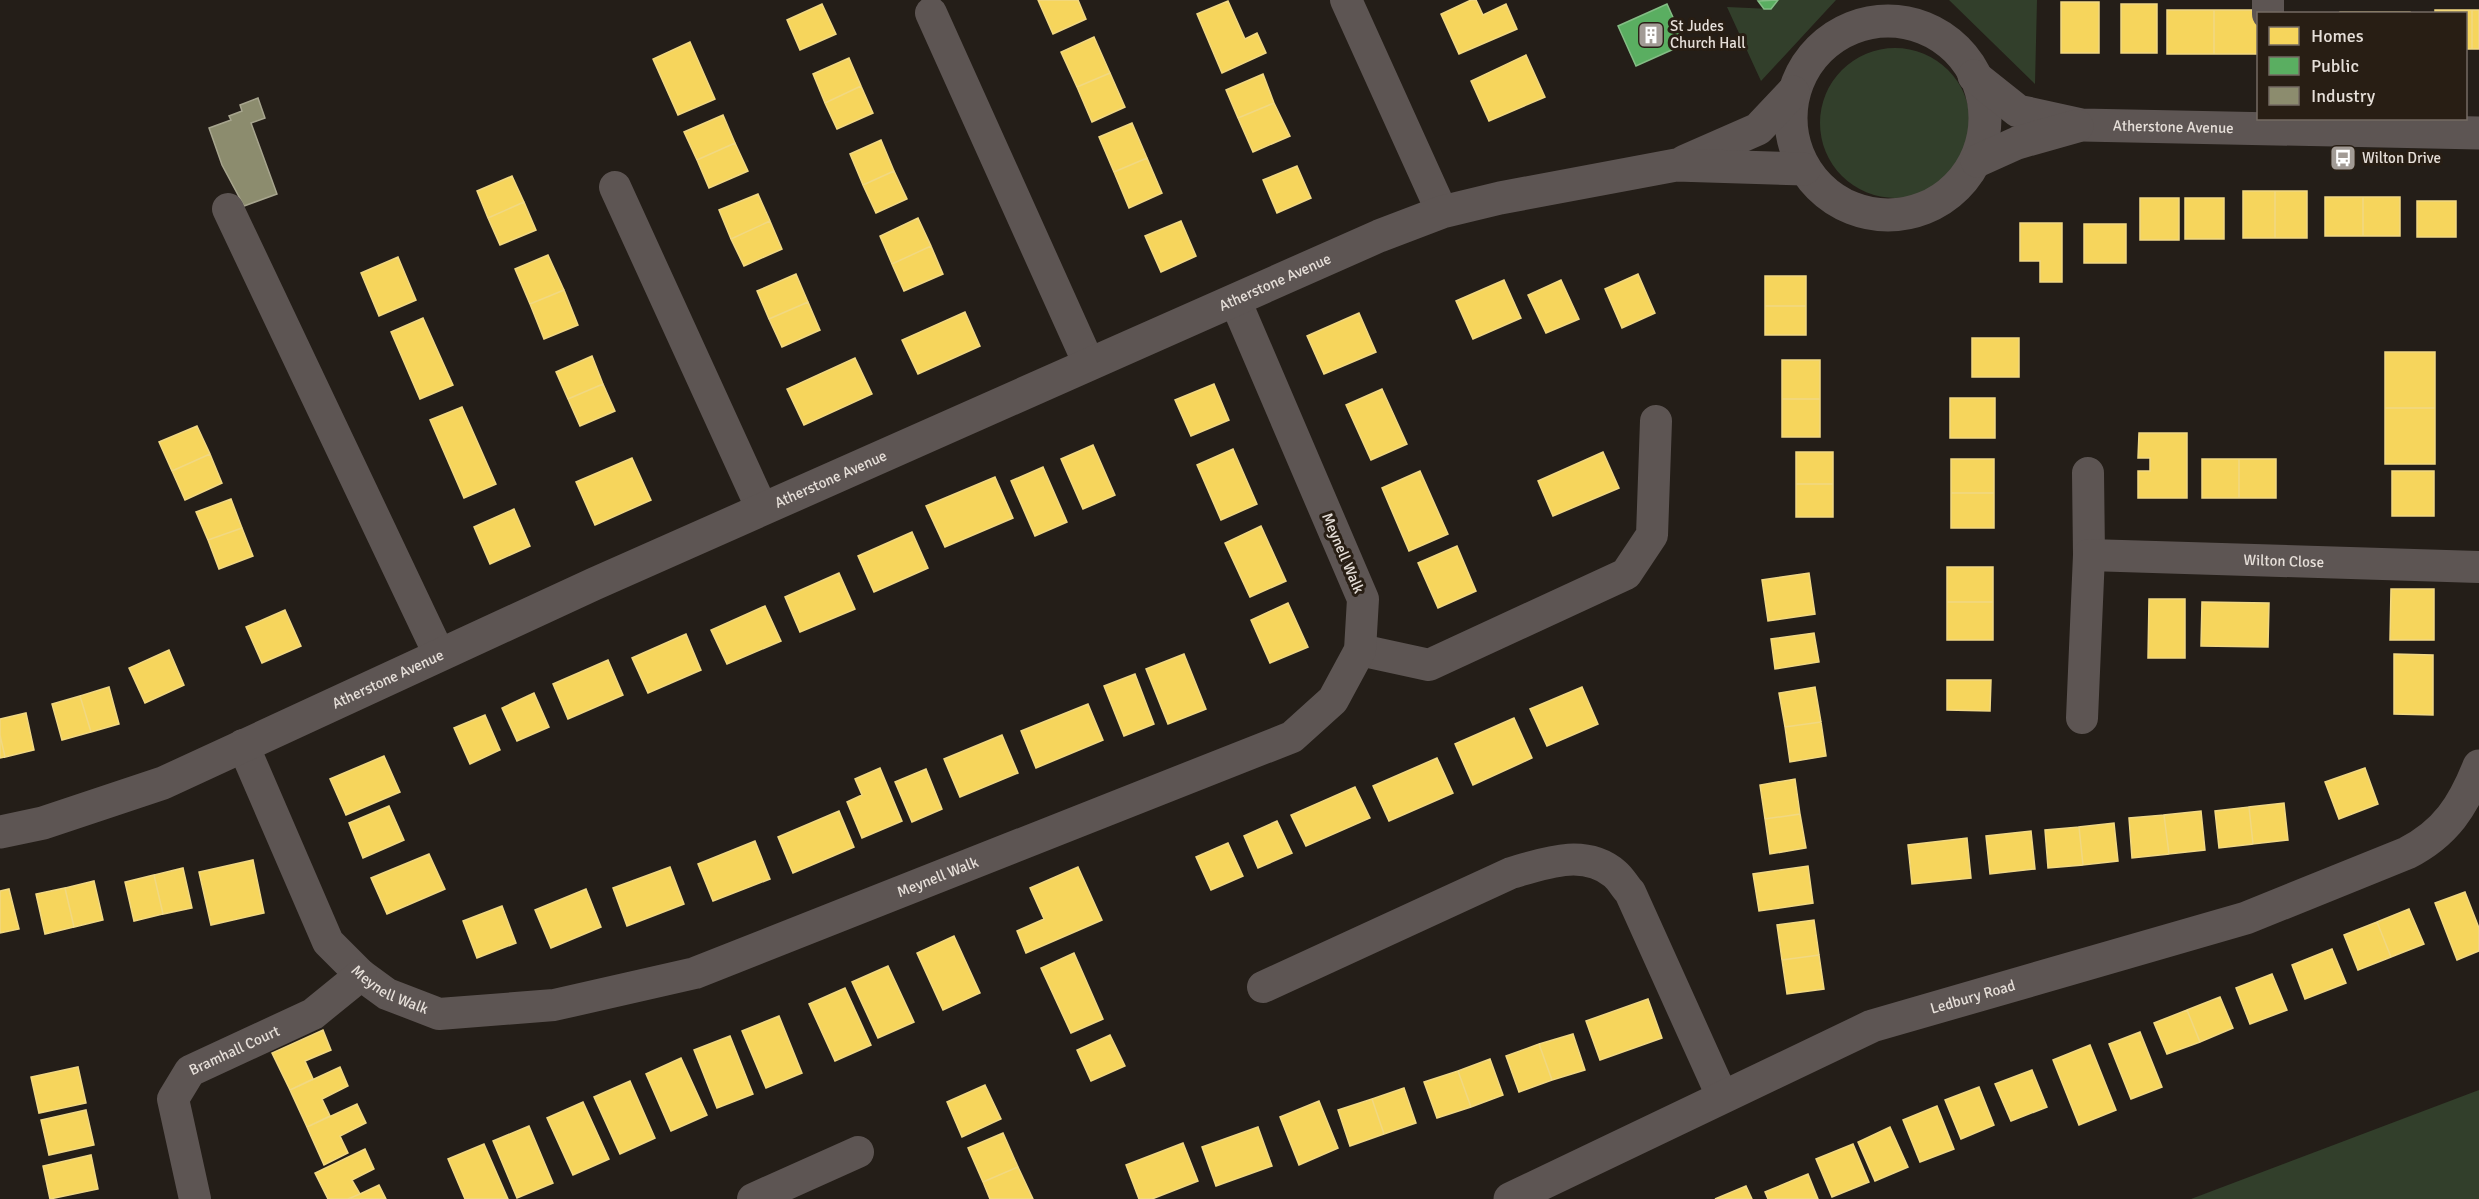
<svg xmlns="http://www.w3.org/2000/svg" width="2479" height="1199" viewBox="0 0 2479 1199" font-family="Signika,sans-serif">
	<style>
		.green { fill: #323f2b }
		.homes { fill: #f6d55c; stroke: #f1d882; stroke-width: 1.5 }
		.public { fill: #5aae61; stroke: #84bd85; stroke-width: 1.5 }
		.industry { fill: #8c8c6e; stroke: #a7a58e; stroke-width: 1.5 }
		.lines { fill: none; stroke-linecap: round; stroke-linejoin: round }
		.minor { stroke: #5d5553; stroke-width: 32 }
		.tertiary { stroke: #5d5553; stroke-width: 33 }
		.labels { text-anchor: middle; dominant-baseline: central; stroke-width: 6; stroke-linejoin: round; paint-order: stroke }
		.poi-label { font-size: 15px; fill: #e6dfd9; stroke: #281e14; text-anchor: start }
		.street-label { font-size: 15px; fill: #e6dfd9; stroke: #281e14 }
	</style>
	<rect width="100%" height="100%" fill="#241e18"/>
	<path class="green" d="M 1778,0 L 1836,0 L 1761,81 L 1727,7 L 1771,9 Z
		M 1949,0 L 2037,0 L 2035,84 Z
		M1820 123a75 75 0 1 1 150 0a75 75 0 1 1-150 0Z
		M 2479,1090 L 2479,1199 L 2191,1199 Z"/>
	<path class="homes" d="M 1038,0 L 1078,0 L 1086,19 L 1053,34 Z
		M 1471,0 L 1476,0 L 1483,15 L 1506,4 L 1517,29 L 1459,54 L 1441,14 Z
		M 1228,1 L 1245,39 L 1257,33 L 1266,53 L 1222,73 L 1197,14 Z
		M 2061,2 L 2099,2 L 2099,53 L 2061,53 Z
		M 822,4 L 836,34 L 800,50 L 787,20 Z
		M 2121,4 L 2157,4 L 2157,53 L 2121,53 Z
		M 2167,10 L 2214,10 L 2214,54 L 2167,54 Z
		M 2214,10 L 2262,10 L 2258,14 L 2258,54 L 2214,54 Z
		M 2435,10 L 2472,10 L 2472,49 L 2466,49 L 2466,14 L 2435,14 Z
		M 2472,10 L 2479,10 L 2479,49 L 2472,49 Z
		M 2340,12 L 2375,12 L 2375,14 L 2340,14 Z
		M 2375,12 L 2410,12 L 2410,14 L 2375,14 Z
		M 1094,37 L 1110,73 L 1077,87 L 1061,52 Z
		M 690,42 L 715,99 L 678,115 L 653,59 Z
		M 1526,55 L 1545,97 L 1489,121 L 1471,81 Z
		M 849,58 L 861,86 L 825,103 L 813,74 Z
		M 1110,73 L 1125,107 L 1092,122 L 1077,87 Z
		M 1263,74 L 1274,103 L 1238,118 L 1226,90 Z
		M 861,86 L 873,113 L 837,129 L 825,103 Z
		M 1274,103 L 1290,136 L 1253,152 L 1238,118 Z
		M 723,115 L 735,143 L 697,160 L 684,132 Z
		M 1132,123 L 1147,158 L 1114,172 L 1099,137 Z
		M 881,140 L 894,171 L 863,185 L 850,154 Z
		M 735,143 L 748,171 L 709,188 L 697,160 Z
		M 1147,158 L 1162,193 L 1129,208 L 1114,172 Z
		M 1297,166 L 1311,198 L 1277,213 L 1263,180 Z
		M 894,171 L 907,199 L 876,213 L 863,185 Z
		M 512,176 L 524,202 L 488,218 L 477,191 Z
		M 2243,191 L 2275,191 L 2275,238 L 2243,238 Z
		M 2275,191 L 2307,191 L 2307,238 L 2275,238 Z
		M 758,194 L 770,221 L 731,239 L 719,210 Z
		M 2325,197 L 2363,197 L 2363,236 L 2325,236 Z
		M 2363,197 L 2400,197 L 2400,236 L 2363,236 Z
		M 2140,198 L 2179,198 L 2179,240 L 2140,240 Z
		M 2185,198 L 2224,198 L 2224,239 L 2185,239 Z
		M 2417,201 L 2456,201 L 2456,237 L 2417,237 Z
		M 524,202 L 536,230 L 500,245 L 488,218 Z
		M 918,218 L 931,246 L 892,264 L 880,236 Z
		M 770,221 L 782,249 L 744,266 L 731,239 Z
		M 1181,221 L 1196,256 L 1161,272 L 1145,236 Z
		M 2020,223 L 2062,223 L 2062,282 L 2040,282 L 2040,261 L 2020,261 Z
		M 2084,224 L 2126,224 L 2126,263 L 2084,263 Z
		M 931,246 L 943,274 L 904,291 L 892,264 Z
		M 548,255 L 564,290 L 530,304 L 515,269 Z
		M 398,257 L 416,300 L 379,316 L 361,273 Z
		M 796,274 L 808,302 L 769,319 L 757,291 Z
		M 1638,274 L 1655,313 L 1622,328 L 1605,289 Z
		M 1765,276 L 1806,276 L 1806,306 L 1765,306 Z
		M 1504,280 L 1521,318 L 1473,339 L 1456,301 Z
		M 1561,280 L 1579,319 L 1546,333 L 1528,295 Z
		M 564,290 L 578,325 L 544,339 L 530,304 Z
		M 808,302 L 820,330 L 782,347 L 769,319 Z
		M 1765,306 L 1806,306 L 1806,335 L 1765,335 Z
		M 965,312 L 980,346 L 918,374 L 902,340 Z
		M 1359,313 L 1376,352 L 1324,374 L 1307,336 Z
		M 423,318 L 453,385 L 420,399 L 391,332 Z
		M 1972,338 L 2019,338 L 2019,377 L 1972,377 Z
		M 2385,352 L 2435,352 L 2435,408 L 2385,408 Z
		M 592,356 L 603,384 L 568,399 L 556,372 Z
		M 855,358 L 872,394 L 804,425 L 787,389 Z
		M 1782,360 L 1820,360 L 1820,399 L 1782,399 Z
		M 603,384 L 615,411 L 580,426 L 568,399 Z
		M 1214,384 L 1229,420 L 1191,436 L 1175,400 Z
		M 1382,389 L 1407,444 L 1371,460 L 1346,405 Z
		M 1950,398 L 1995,398 L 1995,438 L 1950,438 Z
		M 1782,399 L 1820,399 L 1820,437 L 1782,437 Z
		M 462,407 L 496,484 L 464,498 L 430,420 Z
		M 2385,408 L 2435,408 L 2435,464 L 2385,464 Z
		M 197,426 L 210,454 L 172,471 L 159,442 Z
		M 2139,433 L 2187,433 L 2187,498 L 2138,498 L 2138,471 L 2150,471 L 2150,458 L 2138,458 Z
		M 1093,445 L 1115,495 L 1083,509 L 1061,459 Z
		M 1233,449 L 1257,504 L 1221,520 L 1197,465 Z
		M 1603,452 L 1619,488 L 1553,516 L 1538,481 Z
		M 1796,452 L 1833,452 L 1833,484 L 1796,484 Z
		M 210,454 L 222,483 L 185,500 L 172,471 Z
		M 632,458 L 651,500 L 595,525 L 576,482 Z
		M 1951,459 L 1994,459 L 1994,493 L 1951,493 Z
		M 2202,459 L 2239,459 L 2239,498 L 2202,498 Z
		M 2239,459 L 2276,459 L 2276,498 L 2239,498 Z
		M 1043,467 L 1067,522 L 1035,536 L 1011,481 Z
		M 1420,471 L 1448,534 L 1409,551 L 1382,488 Z
		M 2392,471 L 2434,471 L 2434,516 L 2392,516 Z
		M 995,477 L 1013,518 L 945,547 L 926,506 Z
		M 1796,484 L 1833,484 L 1833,517 L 1796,517 Z
		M 1951,493 L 1994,493 L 1994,528 L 1951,528 Z
		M 231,499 L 242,528 L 208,540 L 196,512 Z
		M 514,509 L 530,546 L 490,564 L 474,527 Z
		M 1261,526 L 1286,581 L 1250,597 L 1225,543 Z
		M 242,528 L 253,556 L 219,569 L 208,540 Z
		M 912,532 L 928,568 L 874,592 L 858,556 Z
		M 1457,546 L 1476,591 L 1438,608 L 1418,563 Z
		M 1947,567 L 1993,567 L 1993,602 L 1947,602 Z
		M 839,573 L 855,609 L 800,632 L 785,597 Z
		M 1809,573 L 1815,614 L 1768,621 L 1762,580 Z
		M 2391,589 L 2434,589 L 2434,640 L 2390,640 Z
		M 2149,599 L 2185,599 L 2185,658 L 2148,658 Z
		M 1947,602 L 1993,602 L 1993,640 L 1947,640 Z
		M 2202,602 L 2269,603 L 2268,647 L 2201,646 Z
		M 1288,603 L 1308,647 L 1270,663 L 1251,620 Z
		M 765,606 L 781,641 L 727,664 L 711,630 Z
		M 285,610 L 301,646 L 262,663 L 246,627 Z
		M 1814,633 L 1819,662 L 1775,669 L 1771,639 Z
		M 686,634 L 701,670 L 648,693 L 632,658 Z
		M 169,650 L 184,685 L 145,703 L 129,668 Z
		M 1184,654 L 1206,709 L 1168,724 L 1146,669 Z
		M 2394,654 L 2433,655 L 2433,715 L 2394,714 Z
		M 608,660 L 623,695 L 568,719 L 553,684 Z
		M 1135,674 L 1154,724 L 1124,736 L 1104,686 Z
		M 1947,680 L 1991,680 L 1990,711 L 1947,710 Z
		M 109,687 L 119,724 L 91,732 L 80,696 Z
		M 1582,687 L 1598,724 L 1547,746 L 1530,709 Z
		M 1815,687 L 1821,722 L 1785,727 L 1779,693 Z
		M 534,693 L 549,727 L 517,741 L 502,708 Z
		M 80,696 L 91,732 L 62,740 L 52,704 Z
		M 1088,704 L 1103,740 L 1036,768 L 1021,731 Z
		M 26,713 L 34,750 L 5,757 L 0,735 L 0,719 Z
		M 485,715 L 500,750 L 470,764 L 454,728 Z
		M 1514,718 L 1532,758 L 1473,785 L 1455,744 Z
		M 1821,722 L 1826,756 L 1790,762 L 1785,727 Z
		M 0,735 L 5,757 L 0,758 Z
		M 1002,735 L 1018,773 L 960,797 L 944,759 Z
		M 384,756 L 400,792 L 346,815 L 330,779 Z
		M 1437,758 L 1453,793 L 1389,821 L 1373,786 Z
		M 880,768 L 902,821 L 862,838 L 847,802 L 862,795 L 855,779 Z
		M 2365,768 L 2378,804 L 2339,819 L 2325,782 Z
		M 926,769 L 942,809 L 912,822 L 895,782 Z
		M 1795,779 L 1800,814 L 1765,819 L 1760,785 Z
		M 1355,787 L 1370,818 L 1306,846 L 1291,815 Z
		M 2284,803 L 2288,840 L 2253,844 L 2249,807 Z
		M 389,806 L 404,840 L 363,858 L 349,823 Z
		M 2249,807 L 2253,844 L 2219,848 L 2215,811 Z
		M 839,811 L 854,847 L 793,873 L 778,837 Z
		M 2201,811 L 2205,850 L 2169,854 L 2164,815 Z
		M 1800,814 L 1806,848 L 1770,854 L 1765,819 Z
		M 2164,815 L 2169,854 L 2132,858 L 2129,818 Z
		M 1277,821 L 1292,853 L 1258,868 L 1244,836 Z
		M 2114,823 L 2118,861 L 2083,865 L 2079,827 Z
		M 2079,827 L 2083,865 L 2048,868 L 2045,830 Z
		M 2031,831 L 2035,869 L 1990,874 L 1986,836 Z
		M 1967,838 L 1971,878 L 1912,884 L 1908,845 Z
		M 755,841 L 770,879 L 713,901 L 698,864 Z
		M 1228,843 L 1243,876 L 1211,890 L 1196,857 Z
		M 429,854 L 445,889 L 387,914 L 371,878 Z
		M 253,860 L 264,913 L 211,925 L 199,872 Z
		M 1808,866 L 1813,903 L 1759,911 L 1753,874 Z
		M 670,867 L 684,904 L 627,926 L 613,888 Z
		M 1078,867 L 1102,920 L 1026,953 L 1017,931 L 1044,919 L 1030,888 Z
		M 183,868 L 192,908 L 163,914 L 154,875 Z
		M 154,875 L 163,914 L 134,921 L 125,882 Z
		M 94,881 L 103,920 L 74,927 L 65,888 Z
		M 65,888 L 74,927 L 45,934 L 36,894 Z
		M 9,889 L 19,929 L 0,933 L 0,891 Z
		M 586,889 L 601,927 L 551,948 L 535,910 Z
		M 2465,892 L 2479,928 L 2479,951 L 2457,960 L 2435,903 Z
		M 502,906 L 516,943 L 477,958 L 463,921 Z
		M 2409,909 L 2424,944 L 2391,957 L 2377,922 Z
		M 1814,920 L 1819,955 L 1782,960 L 1777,925 Z
		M 2377,922 L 2391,957 L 2358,970 L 2344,935 Z
		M 954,936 L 980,993 L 943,1010 L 917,953 Z
		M 2332,949 L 2346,983 L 2305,999 L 2292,965 Z
		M 1074,953 L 1103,1019 L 1071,1033 L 1041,968 Z
		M 1819,955 L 1824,989 L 1787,994 L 1782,960 Z
		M 888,966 L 914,1022 L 878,1038 L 852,982 Z
		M 2272,974 L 2287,1010 L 2250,1024 L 2236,988 Z
		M 845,988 L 871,1045 L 835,1061 L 809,1004 Z
		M 2220,997 L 2233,1028 L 2200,1042 L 2187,1010 Z
		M 1648,999 L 1662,1038 L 1600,1060 L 1586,1021 Z
		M 2187,1010 L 2200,1042 L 2167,1054 L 2154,1023 Z
		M 779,1016 L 802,1073 L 766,1088 L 742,1031 Z
		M 323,1030 L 331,1050 L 305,1061 L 313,1079 L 290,1090 L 272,1053 Z
		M 2140,1032 L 2162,1087 L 2131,1099 L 2109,1044 Z
		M 1573,1034 L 1585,1070 L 1552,1080 L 1539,1044 Z
		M 1110,1035 L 1125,1066 L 1091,1081 L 1077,1050 Z
		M 730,1036 L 753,1094 L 717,1108 L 694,1050 Z
		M 1539,1044 L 1552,1080 L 1519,1092 L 1506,1056 Z
		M 2090,1045 L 2116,1110 L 2079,1125 L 2053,1060 Z
		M 681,1058 L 707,1115 L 671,1131 L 646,1074 Z
		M 1490,1059 L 1503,1095 L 1471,1107 L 1458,1071 Z
		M 78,1067 L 86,1103 L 39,1113 L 31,1077 Z
		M 340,1067 L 348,1086 L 322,1099 L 330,1116 L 307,1127 L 290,1090 Z
		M 2032,1070 L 2047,1107 L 2011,1121 L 1995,1084 Z
		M 1458,1071 L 1471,1107 L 1437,1118 L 1424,1082 Z
		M 630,1081 L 655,1138 L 620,1154 L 594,1097 Z
		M 985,1085 L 1001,1119 L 962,1137 L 947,1102 Z
		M 1979,1087 L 1994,1125 L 1961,1139 L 1945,1100 Z
		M 1404,1088 L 1416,1123 L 1384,1134 L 1372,1099 Z
		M 1372,1099 L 1384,1134 L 1350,1146 L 1338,1110 Z
		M 1319,1101 L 1338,1148 L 1299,1165 L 1280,1117 Z
		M 583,1102 L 609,1159 L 573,1175 L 547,1118 Z
		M 357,1104 L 366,1123 L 340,1136 L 348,1153 L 324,1165 L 307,1127 Z
		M 1937,1106 L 1954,1149 L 1920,1162 L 1903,1120 Z
		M 86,1110 L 94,1145 L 49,1155 L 41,1120 Z
		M 529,1126 L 553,1183 L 517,1198 L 493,1141 Z
		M 1258,1127 L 1272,1166 L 1216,1186 L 1202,1147 Z
		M 1890,1127 L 1908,1167 L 1875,1181 L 1858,1142 Z
		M 1003,1133 L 1018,1167 L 983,1182 L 968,1148 Z
		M 1183,1143 L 1198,1181 L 1152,1199 L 1139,1199 L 1126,1165 Z
		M 484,1144 L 508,1199 L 465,1199 L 448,1159 Z
		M 1853,1144 L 1869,1182 L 1832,1197 L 1816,1159 Z
		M 365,1149 L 374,1169 L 352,1180 L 360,1194 L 348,1199 L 328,1199 L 315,1173 Z
		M 91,1155 L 98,1189 L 50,1199 L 43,1166 Z
		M 1018,1167 L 1033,1199 L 990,1199 L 983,1182 Z
		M 1808,1174 L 1818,1199 L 1768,1199 L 1765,1192 Z
		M 379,1185 L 386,1199 L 348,1199 L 360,1194 Z
		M 1746,1186 L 1752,1199 L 1715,1199 Z"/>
	<path class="public" d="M 1778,0 L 1771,9 L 1764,9 L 1758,1 Z
		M 1667,4 L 1685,44 L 1636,66 L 1618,26 Z"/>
	<path class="industry" d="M 258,98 L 265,118 L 251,123 L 277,194 L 244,206 L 222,165 L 209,128 L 231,120 L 229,116 L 242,111 L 240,105 Z"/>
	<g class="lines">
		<g class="minor">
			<path d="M 1346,0 L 1442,212"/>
			<path d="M 931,13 L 1089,364"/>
			<path d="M 2268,14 L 2268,0"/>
			<path d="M 615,187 L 762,509"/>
			<path d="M 228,209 L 439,654"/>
			<path d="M 2088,473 L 2089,555"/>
			<path d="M 1360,650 L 1429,665 L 1626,574 L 1652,535 L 1656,421"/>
			<path id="s1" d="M 2082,718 L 2089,555 L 2479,567"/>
			<path id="s2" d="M 243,745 L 328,942 L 361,975 L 387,994 L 439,1014 L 554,1005 L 695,973 L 1292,737 L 1333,700 L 1360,650 L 1363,599 L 1235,300"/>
			<path d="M 1263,987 L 1511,873 C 1545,863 1585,848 1615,874 C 1621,879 1625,887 1630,892 L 1722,1096"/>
			<path id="s3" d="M 195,1199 L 173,1099 L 190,1071 L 313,1014 L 361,975"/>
			<path d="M 753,1199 L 858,1152"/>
		</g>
		<g class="tertiary">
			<circle cx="1888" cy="118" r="97"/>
			<path id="s4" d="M 1974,76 L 2018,111 L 2082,125 L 2479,133"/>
			<path d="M 1685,161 L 1758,129 L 1793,92"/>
			<path d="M 1977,161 L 2017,143 L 2077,126"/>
			<path id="s5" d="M 0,832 L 43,823 L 163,783 L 594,584 L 1379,236 L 1442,212 L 1500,198 L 1676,165 L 1804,169"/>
			<path id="s6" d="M 1510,1199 L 1872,1026 L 2246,918 L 2407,853 C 2446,833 2463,806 2479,766"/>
		</g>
	</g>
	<defs>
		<symbol id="building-square" viewBox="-11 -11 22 22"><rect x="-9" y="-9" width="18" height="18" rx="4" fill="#a29b95" stroke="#281e14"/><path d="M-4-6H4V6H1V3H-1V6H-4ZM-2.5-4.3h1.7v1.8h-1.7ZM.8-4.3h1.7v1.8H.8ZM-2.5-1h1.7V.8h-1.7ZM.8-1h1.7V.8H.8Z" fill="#fff"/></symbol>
		<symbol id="bus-square" viewBox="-11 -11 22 22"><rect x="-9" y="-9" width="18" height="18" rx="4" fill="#a29b95" stroke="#281e14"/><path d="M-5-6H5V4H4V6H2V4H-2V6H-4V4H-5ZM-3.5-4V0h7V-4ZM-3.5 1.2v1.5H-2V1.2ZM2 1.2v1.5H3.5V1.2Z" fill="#fff"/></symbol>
	</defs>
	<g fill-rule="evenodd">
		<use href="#building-square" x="1636" y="20" width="30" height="30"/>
		<use href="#bus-square" x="2328" y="143" width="30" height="30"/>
	</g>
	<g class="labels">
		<g class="poi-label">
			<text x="1670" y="26">St Judes<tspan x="1670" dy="17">Church Hall</tspan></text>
			<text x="2362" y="158">Wilton Drive</text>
		</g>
		<g class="street-label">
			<text stroke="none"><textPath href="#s4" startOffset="213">Atherstone Avenue</textPath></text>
			<text stroke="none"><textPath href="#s5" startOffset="1390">Atherstone Avenue</textPath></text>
			<text stroke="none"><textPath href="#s5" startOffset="904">Atherstone Avenue</textPath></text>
			<text transform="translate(1343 553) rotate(67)">Meynell Walk</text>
			<text stroke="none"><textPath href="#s1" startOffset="358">Wilton Close</textPath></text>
			<text stroke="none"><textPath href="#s5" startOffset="418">Atherstone Avenue</textPath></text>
			<text stroke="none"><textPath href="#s2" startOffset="870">Meynell Walk</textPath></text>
			<text stroke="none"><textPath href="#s2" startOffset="294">Meynell Walk</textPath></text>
			<text stroke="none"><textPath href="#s6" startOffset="506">Ledbury Road</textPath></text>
			<text stroke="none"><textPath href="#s3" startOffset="184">Bramhall Court</textPath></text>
		</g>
	</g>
	<rect x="2257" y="12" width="210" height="108" fill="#281e14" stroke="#746b63" stroke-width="1.5"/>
	<rect x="2269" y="27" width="30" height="18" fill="#f6d55c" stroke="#746b63" stroke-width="1.5"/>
	<text x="2311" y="42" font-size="18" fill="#e6dfd9">Homes</text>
	<rect x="2269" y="57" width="30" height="18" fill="#5aae61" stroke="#746b63" stroke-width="1.5"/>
	<text x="2311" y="72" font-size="18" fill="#e6dfd9">Public</text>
	<rect x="2269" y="87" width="30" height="18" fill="#8c8c6e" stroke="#746b63" stroke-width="1.5"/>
	<text x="2311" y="102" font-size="18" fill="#e6dfd9">Industry</text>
</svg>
